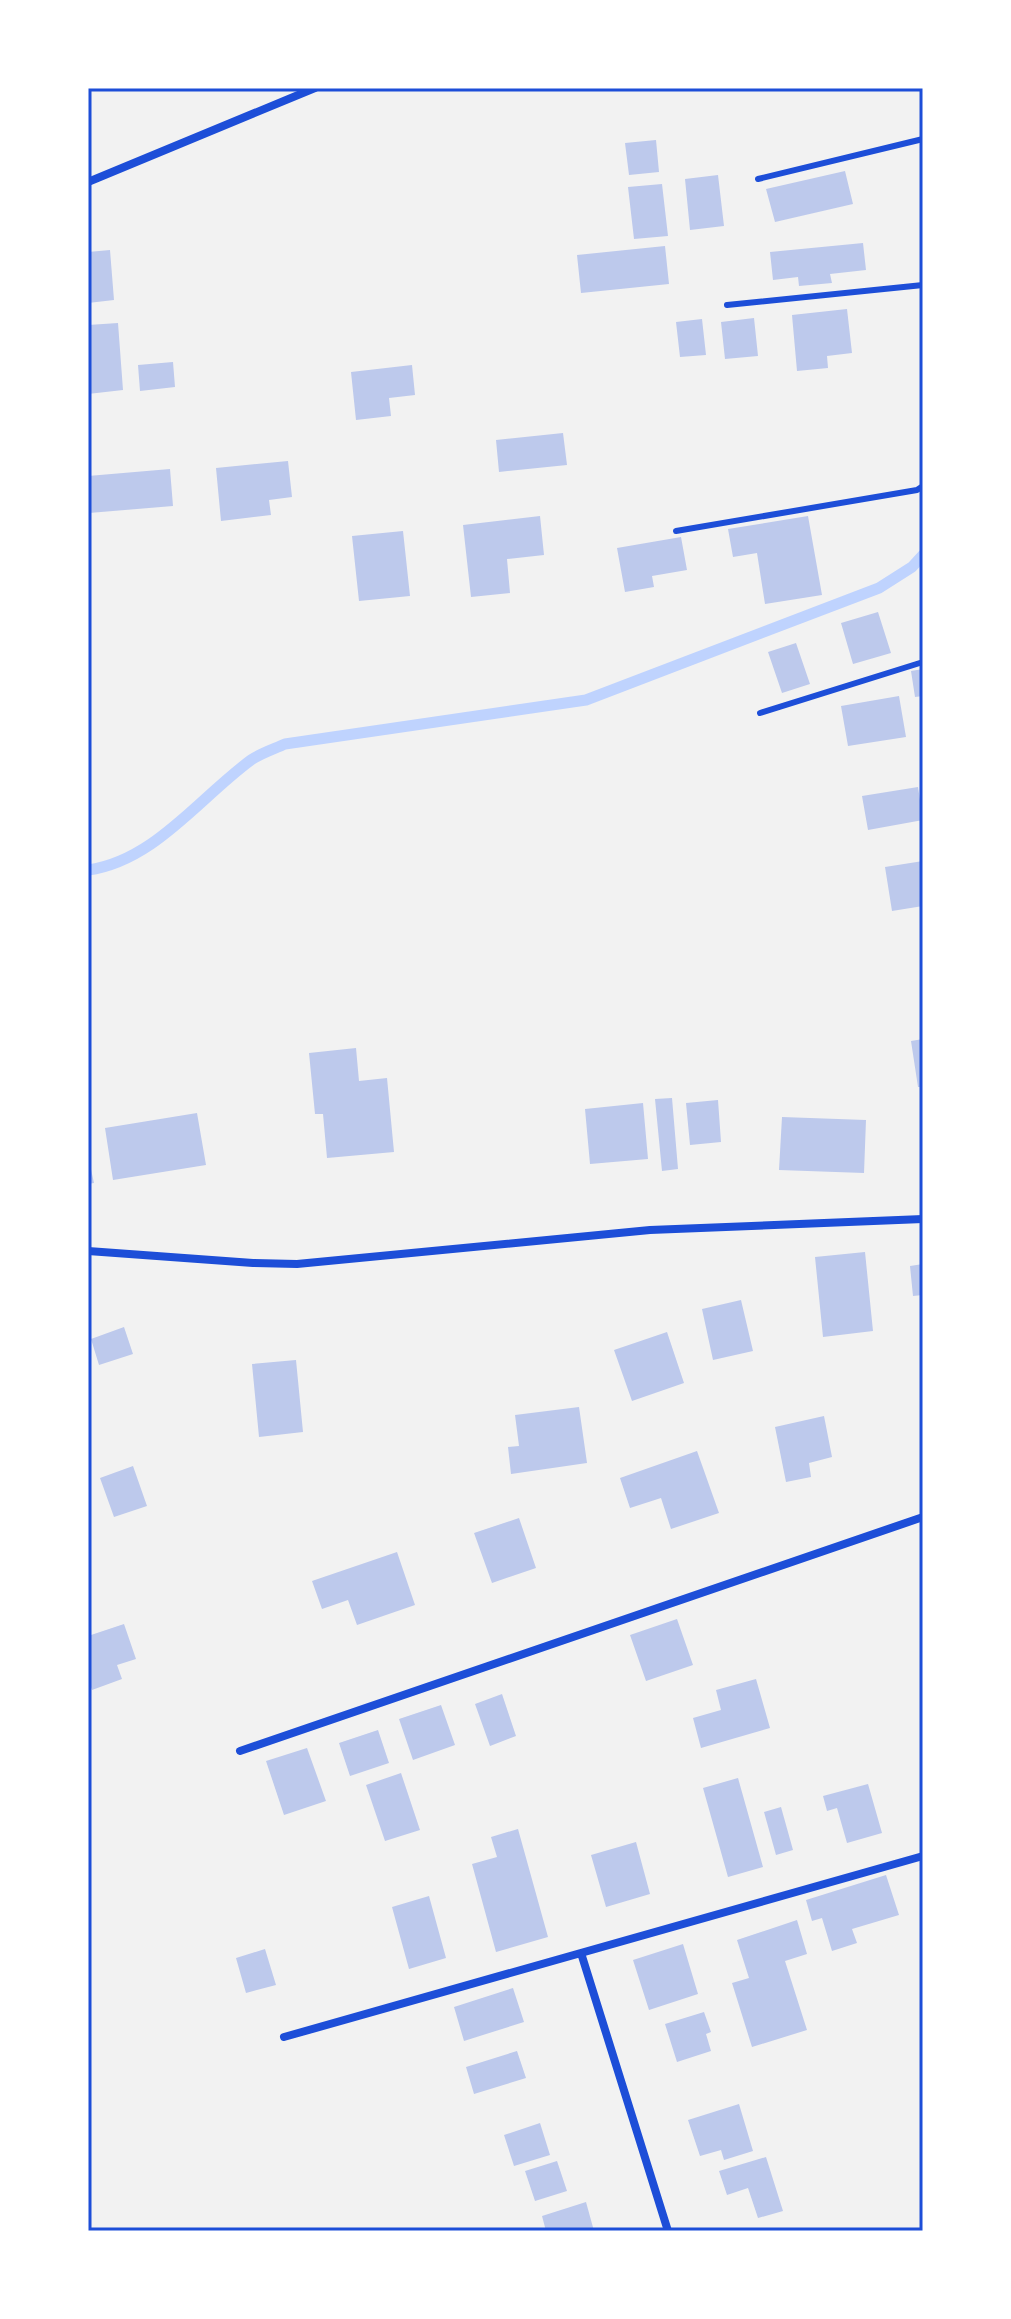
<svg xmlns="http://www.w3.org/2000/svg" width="1011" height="2319" viewBox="0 0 1011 2319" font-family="Ubuntu,sans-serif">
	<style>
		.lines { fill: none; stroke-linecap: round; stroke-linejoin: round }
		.stream { stroke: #bfd3fe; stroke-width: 11 }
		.building { fill: #bdc9ec }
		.service { stroke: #1d4ed8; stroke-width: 6 }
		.minor { stroke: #1d4ed8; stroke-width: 8 }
		.neatline { fill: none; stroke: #1d4ed8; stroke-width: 3 }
	</style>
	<rect width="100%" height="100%" fill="#f2f2f2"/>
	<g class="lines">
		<path class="stream" d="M 88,870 C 154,861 199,798 251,760 C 261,753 274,749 285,744 L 586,700 L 879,588 L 912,567 L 923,555"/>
	</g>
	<path class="building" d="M 656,140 L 659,172 L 629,175 L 625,143 Z
		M 845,171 L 853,204 L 775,222 L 766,189 Z
		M 718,175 L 724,226 L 690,230 L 685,179 Z
		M 662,184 L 668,236 L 634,239 L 628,187 Z
		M 863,243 L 866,270 L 830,274 L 832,283 L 799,286 L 798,277 L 773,280 L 770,252 Z
		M 665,246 L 669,284 L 581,293 L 577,255 Z
		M 110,250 L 114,300 L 88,303 L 88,252 Z
		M 847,309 L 852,353 L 827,356 L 828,368 L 797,371 L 792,315 Z
		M 754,318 L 758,356 L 725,359 L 721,322 Z
		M 702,319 L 706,355 L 680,357 L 676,322 Z
		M 118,323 L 123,390 L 88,394 L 88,325 Z
		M 173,362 L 175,387 L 140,391 L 138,365 Z
		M 412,365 L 415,395 L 389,398 L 391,416 L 356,420 L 351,372 Z
		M 563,433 L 567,465 L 499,472 L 496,440 Z
		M 288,461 L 292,497 L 269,500 L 271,515 L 221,521 L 216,468 Z
		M 170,469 L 173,506 L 89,513 L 88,476 Z
		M 540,516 L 544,555 L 507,559 L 510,593 L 471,597 L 463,525 Z
		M 808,516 L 822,595 L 765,604 L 757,553 L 733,557 L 728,529 Z
		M 403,531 L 410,596 L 359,601 L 352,536 Z
		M 681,537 L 687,570 L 652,576 L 654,587 L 625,592 L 617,548 Z
		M 878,612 L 891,653 L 853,664 L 841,623 Z
		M 796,643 L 810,684 L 782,693 L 768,652 Z
		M 923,669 L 923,696 L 915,697 L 911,671 Z
		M 899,696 L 906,737 L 848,746 L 841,706 Z
		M 918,787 L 923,820 L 868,830 L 862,796 Z
		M 923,861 L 923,906 L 892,911 L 885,867 Z
		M 923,1039 L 923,1087 L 918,1087 L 911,1041 Z
		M 356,1048 L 359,1081 L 387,1078 L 394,1152 L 327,1158 L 323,1114 L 315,1114 L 309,1053 Z
		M 672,1098 L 678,1169 L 662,1171 L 655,1099 Z
		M 718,1100 L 721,1142 L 690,1145 L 686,1103 Z
		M 643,1103 L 648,1159 L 590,1164 L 585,1109 Z
		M 197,1113 L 206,1165 L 113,1180 L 105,1128 Z
		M 782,1117 L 866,1120 L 864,1173 L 779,1170 Z
		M 88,1156 L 94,1183 L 88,1184 Z
		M 865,1252 L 873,1331 L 823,1337 L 815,1257 Z
		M 923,1264 L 923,1295 L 913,1296 L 910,1266 Z
		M 741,1300 L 753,1351 L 713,1360 L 702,1309 Z
		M 124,1327 L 133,1354 L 99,1365 L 91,1339 Z
		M 667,1332 L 684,1383 L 632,1401 L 614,1350 Z
		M 296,1360 L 303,1432 L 259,1437 L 252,1364 Z
		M 579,1407 L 587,1463 L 511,1474 L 508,1447 L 519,1446 L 515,1415 Z
		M 824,1416 L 832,1457 L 809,1463 L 811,1477 L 786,1482 L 775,1427 Z
		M 697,1451 L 719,1513 L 671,1529 L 661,1498 L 630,1508 L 620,1478 Z
		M 133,1466 L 147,1506 L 114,1517 L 100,1478 Z
		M 519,1518 L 536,1568 L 492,1583 L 474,1533 Z
		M 397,1552 L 415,1605 L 357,1625 L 348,1600 L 322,1609 L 312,1581 Z
		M 677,1619 L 693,1665 L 646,1681 L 630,1635 Z
		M 124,1624 L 136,1659 L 117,1665 L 122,1679 L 92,1690 L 88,1679 L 88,1636 Z
		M 756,1679 L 770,1728 L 701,1748 L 693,1718 L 721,1710 L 716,1690 Z
		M 502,1694 L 516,1736 L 490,1746 L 475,1704 Z
		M 441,1705 L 455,1745 L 413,1760 L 399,1719 Z
		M 378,1730 L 389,1763 L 350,1776 L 339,1743 Z
		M 307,1748 L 326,1801 L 284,1815 L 266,1761 Z
		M 401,1773 L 420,1830 L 385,1841 L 366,1785 Z
		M 738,1778 L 763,1867 L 728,1877 L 703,1788 Z
		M 868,1784 L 882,1833 L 847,1843 L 837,1808 L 827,1811 L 823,1796 Z
		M 781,1807 L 793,1850 L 776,1855 L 764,1812 Z
		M 518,1829 L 548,1937 L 496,1952 L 472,1864 L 497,1857 L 491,1837 Z
		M 636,1842 L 650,1894 L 606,1907 L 591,1855 Z
		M 886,1875 L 899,1915 L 852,1929 L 857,1943 L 832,1951 L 822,1918 L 812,1921 L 806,1900 Z
		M 429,1896 L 446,1958 L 409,1969 L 392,1907 Z
		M 797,1920 L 807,1954 L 785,1961 L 807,2030 L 752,2047 L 732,1983 L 749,1978 L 737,1940 Z
		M 683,1944 L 698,1994 L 649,2010 L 633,1960 Z
		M 265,1949 L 276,1985 L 246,1993 L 236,1958 Z
		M 513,1988 L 524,2022 L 464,2041 L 454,2007 Z
		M 704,2012 L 711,2032 L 706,2034 L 711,2051 L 677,2062 L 665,2024 Z
		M 517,2051 L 526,2078 L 474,2094 L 466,2067 Z
		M 739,2104 L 753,2151 L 724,2160 L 721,2150 L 700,2156 L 688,2120 Z
		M 540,2123 L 550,2155 L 514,2166 L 504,2135 Z
		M 766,2157 L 783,2211 L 758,2218 L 748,2188 L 727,2195 L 719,2171 Z
		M 557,2161 L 567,2191 L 535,2201 L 525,2171 Z
		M 586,2202 L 594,2231 L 546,2231 L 542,2216 Z"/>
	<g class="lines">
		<path class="service" d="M 758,179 L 923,139
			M 727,305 L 923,285
			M 676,531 L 917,490 L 923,486
			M 760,713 L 923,662"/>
		<path class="minor" d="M 88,182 L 315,88
			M 88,1251 L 253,1263 L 297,1264 L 650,1230 L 923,1219
			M 240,1751 L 923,1517
			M 581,1953 L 668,2231
			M 284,2037 L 923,1856"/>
	</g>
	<rect width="1011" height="2319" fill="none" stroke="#ffffff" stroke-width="180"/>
	<rect x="90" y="90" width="831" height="2139" class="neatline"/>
</svg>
